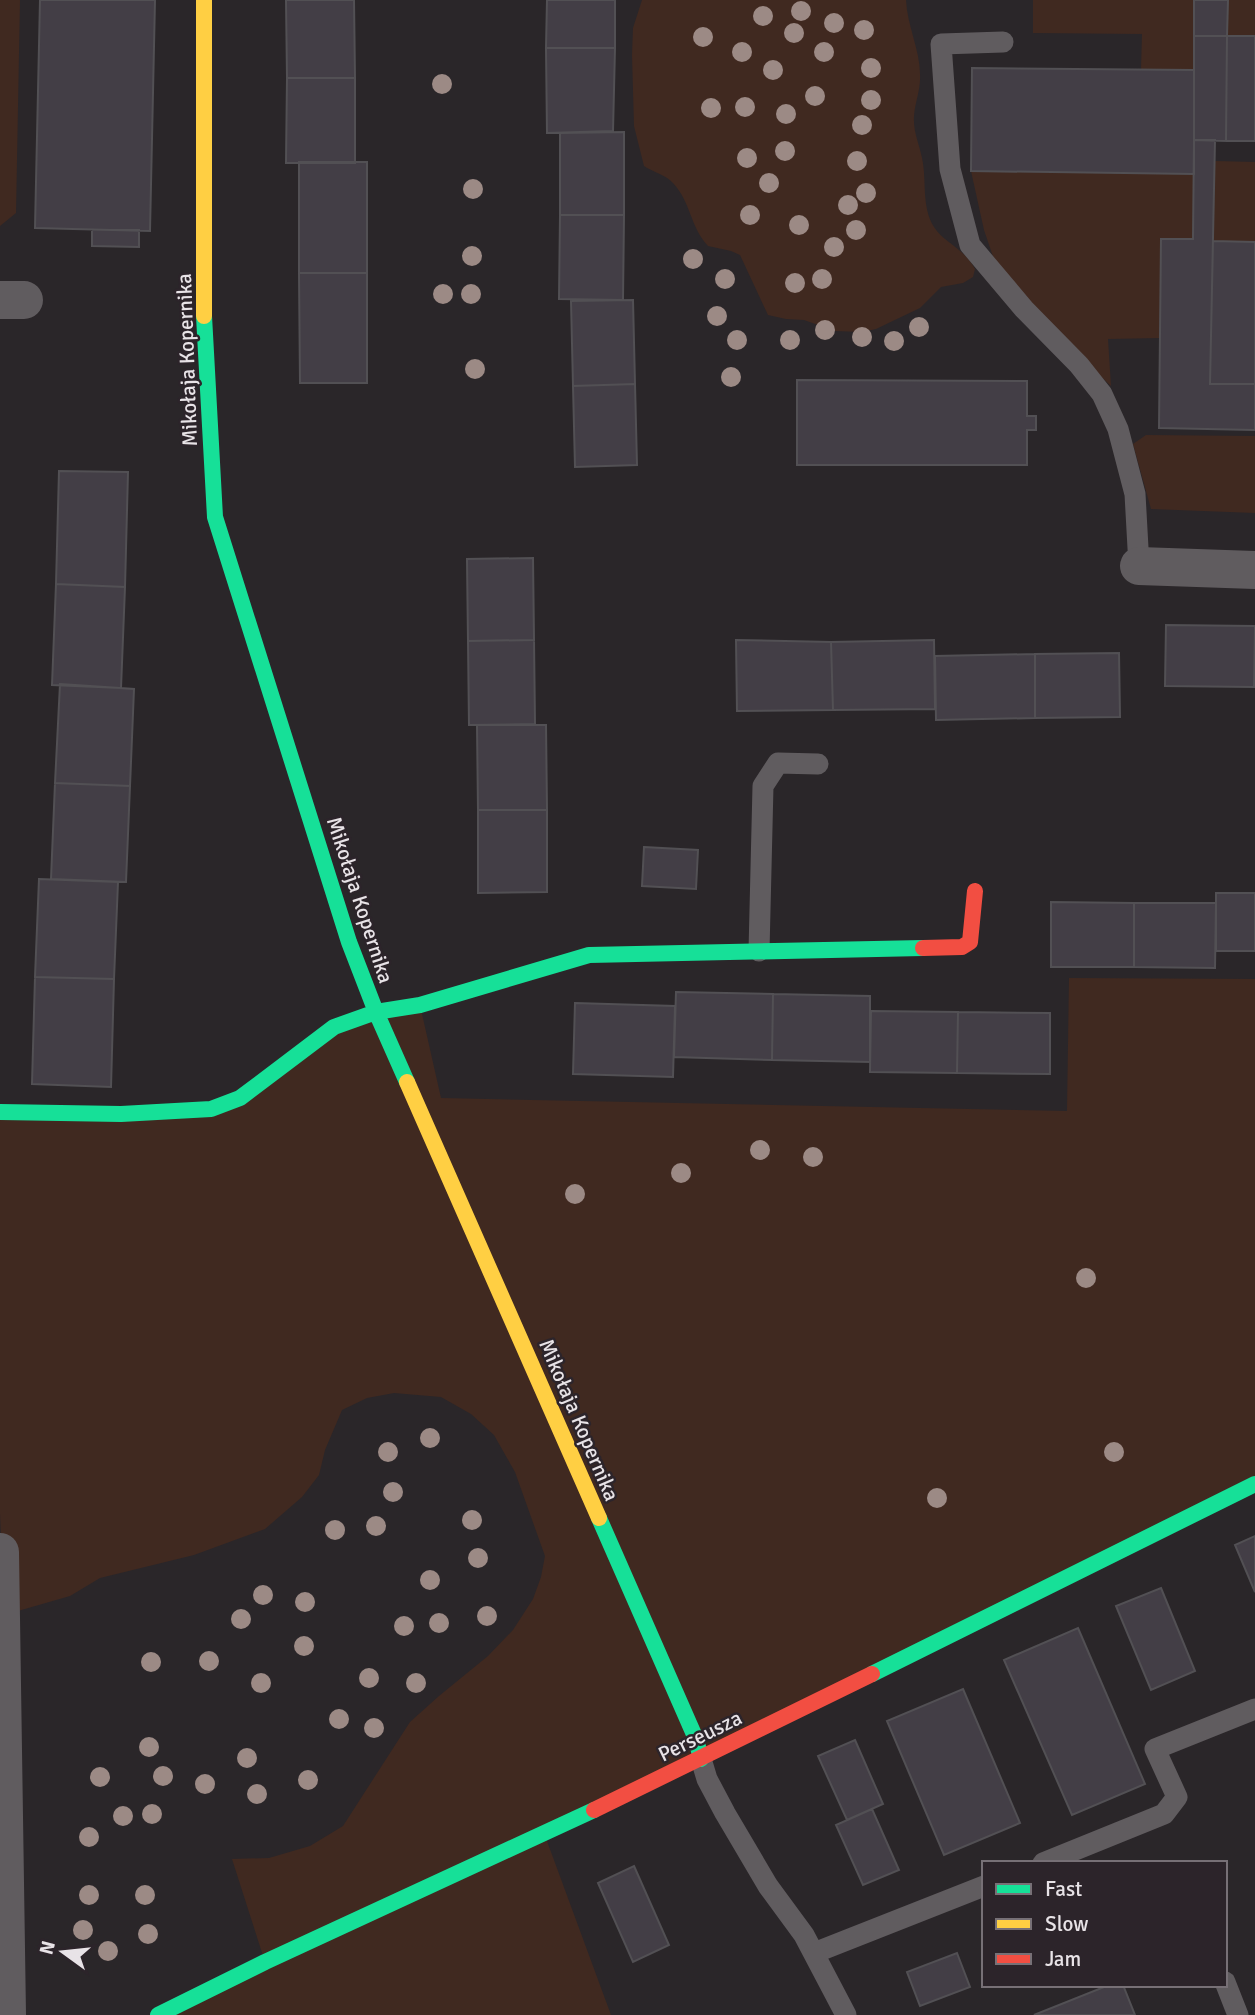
<svg xmlns="http://www.w3.org/2000/svg" width="1255" height="2015" viewBox="0 0 1255 2015" font-family="Signika,sans-serif">
	<style>
		.green { fill: #402920 }
		.building { fill: #433e46; stroke: #525054; stroke-width: 2 }
		.lines { fill: none; stroke-linecap: round; stroke-linejoin: round }
		.lane { stroke: #605c5f; stroke-width: 21 }
		.street { stroke: #605c5f; stroke-width: 38 }
		.fast { stroke: #16e098; stroke-width: 16 }
		.slow { stroke: #ffcf43; stroke-width: 16 }
		.jam { stroke: #f24e42; stroke-width: 16 }
		.tree { fill: #9c8a85 }
		.labels { text-anchor: middle; dominant-baseline: central; stroke-width: 5; stroke-linejoin: round; paint-order: stroke }
		.street-label { font-size: 21px; fill: #e8e3e7; stroke: #2c242a }
	</style>
	<rect width="100%" height="100%" fill="#2a2629"/>
	<path class="green" d="M 0,0 L 20,0 L 16,213 L 0,226 Z
		M 642,0 L 906,0 C 907,25 920,50 920,74 C 921,89 915,102 914,116 C 913,132 919,143 922,158 C 927,180 921,206 934,227 C 944,243 964,248 975,269 L 973,277 L 963,283 L 941,287 L 920,308 L 876,329 L 862,332 L 835,331 L 804,320 L 786,319 L 768,315 L 740,255 L 731,251 L 708,246 C 690,227 691,202 673,183 C 666,175 653,172 644,166 L 634,126 L 632,55 L 633,28 Z
		M 1033,0 L 1194,0 L 1194,70 L 1141,69 L 1142,34 L 1033,33 Z
		M 1228,0 L 1255,0 L 1255,36 L 1227,36 Z
		M 1215,161 L 1255,162 L 1255,242 L 1213,241 Z
		M 971,171 L 1194,174 L 1193,239 L 1161,240 L 1160,338 L 1108,339 L 1111,386 L 1002,283 L 984,230 Z
		M 1146,435 L 1255,436 L 1255,513 L 1151,509 L 1133,444 Z
		M 1069,978 L 1255,979 L 1255,1484 L 544,1833 L 611,2015 L 158,2015 L 265,1962 L 232,1859 L 269,1858 L 310,1846 L 343,1826 L 410,1722 L 439,1696 L 488,1656 L 513,1630 L 533,1599 L 541,1577 L 545,1556 L 515,1472 L 494,1435 L 471,1414 L 441,1397 L 394,1393 L 367,1398 L 342,1410 L 325,1450 L 319,1475 L 302,1497 L 265,1529 L 194,1555 L 100,1578 L 70,1596 L 4,1615 L 0,1513 L 0,1112 L 211,1109 L 334,1027 L 420,1005 L 441,1098 L 1067,1111 Z"/>
	<path class="building" d="M 40,0 L 155,0 L 150,231 L 35,228 Z
		M 286,0 L 354,0 L 355,78 L 287,78 Z
		M 615,0 L 615,48 L 546,48 L 547,0 Z
		M 1194,0 L 1228,0 L 1227,36 L 1194,36 Z
		M 1194,36 L 1227,36 L 1226,141 L 1194,140 Z
		M 1227,36 L 1255,36 L 1255,141 L 1226,141 Z
		M 546,48 L 615,48 L 613,131 L 547,133 Z
		M 972,68 L 1194,70 L 1194,174 L 971,171 Z
		M 287,78 L 355,78 L 355,163 L 286,163 Z
		M 624,132 L 624,215 L 560,215 L 560,133 Z
		M 1194,140 L 1215,140 L 1210,384 L 1255,384 L 1255,430 L 1159,428 L 1161,239 L 1193,239 Z
		M 299,162 L 367,162 L 367,273 L 299,273 Z
		M 560,215 L 624,215 L 623,300 L 559,299 Z
		M 92,230 L 139,230 L 139,247 L 92,246 Z
		M 1213,241 L 1255,242 L 1255,384 L 1210,384 Z
		M 299,273 L 367,273 L 367,383 L 300,383 Z
		M 633,300 L 635,384 L 573,386 L 571,301 Z
		M 797,380 L 1027,381 L 1027,416 L 1036,416 L 1036,430 L 1027,430 L 1027,465 L 797,465 Z
		M 635,384 L 637,465 L 575,467 L 573,386 Z
		M 59,471 L 128,472 L 125,587 L 56,584 Z
		M 533,558 L 534,640 L 468,641 L 467,559 Z
		M 56,584 L 125,587 L 121,688 L 52,685 Z
		M 1166,625 L 1255,626 L 1254,687 L 1165,686 Z
		M 534,640 L 535,724 L 469,725 L 468,641 Z
		M 736,640 L 831,642 L 833,710 L 737,711 Z
		M 934,640 L 935,709 L 833,710 L 831,642 Z
		M 1119,653 L 1120,717 L 1035,718 L 1035,654 Z
		M 1035,654 L 1035,718 L 936,720 L 935,656 Z
		M 60,684 L 134,689 L 130,786 L 55,783 Z
		M 477,725 L 546,725 L 547,810 L 478,810 Z
		M 55,783 L 130,786 L 126,882 L 51,879 Z
		M 478,810 L 547,810 L 547,892 L 478,893 Z
		M 644,847 L 698,850 L 696,889 L 642,886 Z
		M 39,879 L 118,882 L 114,979 L 35,977 Z
		M 1216,893 L 1255,893 L 1255,951 L 1216,951 Z
		M 1051,902 L 1134,903 L 1134,967 L 1051,967 Z
		M 1134,903 L 1216,903 L 1215,968 L 1134,967 Z
		M 35,977 L 114,979 L 111,1087 L 32,1084 Z
		M 676,992 L 773,994 L 772,1060 L 674,1057 Z
		M 773,994 L 870,996 L 870,1062 L 772,1060 Z
		M 575,1003 L 675,1006 L 673,1077 L 573,1074 Z
		M 871,1011 L 958,1012 L 957,1073 L 870,1072 Z
		M 958,1012 L 1050,1013 L 1050,1074 L 957,1073 Z
		M 1255,1536 L 1255,1592 L 1235,1545 Z
		M 1161,1588 L 1195,1671 L 1151,1690 L 1116,1606 Z
		M 1078,1628 L 1145,1784 L 1072,1815 L 1004,1660 Z
		M 963,1689 L 1020,1823 L 944,1855 L 887,1721 Z
		M 855,1740 L 883,1804 L 847,1820 L 818,1756 Z
		M 872,1809 L 899,1870 L 863,1885 L 836,1825 Z
		M 634,1866 L 669,1945 L 633,1962 L 598,1883 Z
		M 957,1953 L 970,1987 L 920,2006 L 907,1972 Z
		M 1109,1985 L 1123,1985 L 1135,2015 L 1034,2015 Z"/>
	<g class="lines">
		<path class="lane" d="M 1003,42 L 941,44 L 950,169 L 970,245 L 1024,309 L 1079,365 L 1102,394 L 1118,429 L 1135,494 L 1139,566
			M 759,951 L 763,786 L 778,763 L 818,764
			M 701,1759 L 707,1779 L 725,1813 L 768,1886 L 804,1935 L 846,2015
			M 1043,1863 L 1164,1814 L 1177,1797 L 1155,1749 L 1255,1709
			M 814,1953 L 984,1886
			M 1225,1982 L 1238,2015"/>
		<path class="street" d="M 0,300 L 24,300
			M 1139,566 L 1255,570
			M 0,1552 L 7,2015"/>
		<path class="fast" d="M 204,316 L 215,517 L 349,942 L 376,1012 L 407,1082
			M 0,1112 L 121,1114 L 211,1109 L 240,1098 L 334,1027 L 376,1012 L 420,1005 L 589,955 L 923,948
			M 599,1518 L 696,1739 L 701,1759
			M 872,1674 L 1255,1484
			M 158,2015 L 265,1962 L 594,1810"/>
		<path class="slow" d="M 204,0 L 204,316
			M 407,1082 L 599,1518"/>
		<path class="jam" d="M 923,948 L 962,947 L 970,942 L 975,891
			M 594,1810 L 872,1674"/>
	</g>
	<g class="tree">
		<circle cx="801" cy="11" r="10"/>
		<circle cx="763" cy="16" r="10"/>
		<circle cx="834" cy="23" r="10"/>
		<circle cx="864" cy="30" r="10"/>
		<circle cx="794" cy="33" r="10"/>
		<circle cx="703" cy="37" r="10"/>
		<circle cx="742" cy="52" r="10"/>
		<circle cx="824" cy="52" r="10"/>
		<circle cx="871" cy="68" r="10"/>
		<circle cx="773" cy="70" r="10"/>
		<circle cx="442" cy="84" r="10"/>
		<circle cx="815" cy="96" r="10"/>
		<circle cx="871" cy="100" r="10"/>
		<circle cx="745" cy="107" r="10"/>
		<circle cx="711" cy="108" r="10"/>
		<circle cx="786" cy="114" r="10"/>
		<circle cx="862" cy="125" r="10"/>
		<circle cx="785" cy="151" r="10"/>
		<circle cx="747" cy="158" r="10"/>
		<circle cx="857" cy="161" r="10"/>
		<circle cx="769" cy="183" r="10"/>
		<circle cx="473" cy="189" r="10"/>
		<circle cx="866" cy="193" r="10"/>
		<circle cx="848" cy="205" r="10"/>
		<circle cx="750" cy="215" r="10"/>
		<circle cx="799" cy="225" r="10"/>
		<circle cx="856" cy="230" r="10"/>
		<circle cx="834" cy="247" r="10"/>
		<circle cx="472" cy="256" r="10"/>
		<circle cx="693" cy="259" r="10"/>
		<circle cx="725" cy="279" r="10"/>
		<circle cx="822" cy="279" r="10"/>
		<circle cx="795" cy="283" r="10"/>
		<circle cx="443" cy="294" r="10"/>
		<circle cx="471" cy="294" r="10"/>
		<circle cx="717" cy="316" r="10"/>
		<circle cx="919" cy="327" r="10"/>
		<circle cx="825" cy="330" r="10"/>
		<circle cx="862" cy="337" r="10"/>
		<circle cx="737" cy="340" r="10"/>
		<circle cx="790" cy="340" r="10"/>
		<circle cx="894" cy="341" r="10"/>
		<circle cx="475" cy="369" r="10"/>
		<circle cx="731" cy="377" r="10"/>
		<circle cx="760" cy="1150" r="10"/>
		<circle cx="813" cy="1157" r="10"/>
		<circle cx="681" cy="1173" r="10"/>
		<circle cx="575" cy="1194" r="10"/>
		<circle cx="1086" cy="1278" r="10"/>
		<circle cx="430" cy="1438" r="10"/>
		<circle cx="388" cy="1452" r="10"/>
		<circle cx="1114" cy="1452" r="10"/>
		<circle cx="393" cy="1492" r="10"/>
		<circle cx="937" cy="1498" r="10"/>
		<circle cx="472" cy="1520" r="10"/>
		<circle cx="376" cy="1526" r="10"/>
		<circle cx="335" cy="1530" r="10"/>
		<circle cx="478" cy="1558" r="10"/>
		<circle cx="430" cy="1580" r="10"/>
		<circle cx="263" cy="1595" r="10"/>
		<circle cx="305" cy="1602" r="10"/>
		<circle cx="487" cy="1616" r="10"/>
		<circle cx="241" cy="1619" r="10"/>
		<circle cx="439" cy="1623" r="10"/>
		<circle cx="404" cy="1626" r="10"/>
		<circle cx="304" cy="1646" r="10"/>
		<circle cx="209" cy="1661" r="10"/>
		<circle cx="151" cy="1662" r="10"/>
		<circle cx="369" cy="1678" r="10"/>
		<circle cx="261" cy="1683" r="10"/>
		<circle cx="416" cy="1683" r="10"/>
		<circle cx="339" cy="1719" r="10"/>
		<circle cx="374" cy="1728" r="10"/>
		<circle cx="149" cy="1747" r="10"/>
		<circle cx="247" cy="1758" r="10"/>
		<circle cx="163" cy="1776" r="10"/>
		<circle cx="100" cy="1777" r="10"/>
		<circle cx="308" cy="1780" r="10"/>
		<circle cx="205" cy="1784" r="10"/>
		<circle cx="257" cy="1794" r="10"/>
		<circle cx="152" cy="1814" r="10"/>
		<circle cx="123" cy="1816" r="10"/>
		<circle cx="89" cy="1837" r="10"/>
		<circle cx="89" cy="1895" r="10"/>
		<circle cx="145" cy="1895" r="10"/>
		<circle cx="83" cy="1930" r="10"/>
		<circle cx="148" cy="1934" r="10"/>
		<circle cx="108" cy="1951" r="10"/>
	</g>
	<g class="labels">
		<g class="street-label">
			<text transform="translate(187 360) rotate(-92)">Mikołaja Kopernika</text>
			<text transform="translate(360 900) rotate(72)">Mikołaja Kopernika</text>
			<text transform="translate(579 1420) rotate(67)">Mikołaja Kopernika</text>
			<text transform="translate(700 1736) rotate(-26)">Perseusza</text>
		</g>
	</g>
	<rect x="982" y="1861" width="245" height="126" fill="#2c242a" stroke="#777076" stroke-width="2"/>
	<rect x="996" y="1884" width="35" height="10" fill="#16e098" stroke="#777076" stroke-width="2"/>
	<text x="1045" y="1896" font-size="21" fill="#e8e3e7">Fast</text>
	<rect x="996" y="1919" width="35" height="10" fill="#ffcf43" stroke="#777076" stroke-width="2"/>
	<text x="1045" y="1931" font-size="21" fill="#e8e3e7">Slow</text>
	<rect x="996" y="1954" width="35" height="10" fill="#f24e42" stroke="#777076" stroke-width="2"/>
	<text x="1045" y="1966" font-size="21" fill="#e8e3e7">Jam</text>
	<g transform="translate(63 1952) rotate(285)" stroke="#2c242a" stroke-width="5" paint-order="stroke">
	<path d="M0-5L12 26L0 18L-12 26Z" fill="#e8e3e7"/>
	<text y="-10" font-size="19" font-weight="bold" text-anchor="middle" fill="#e8e3e7">N</text>
	</g>
</svg>
